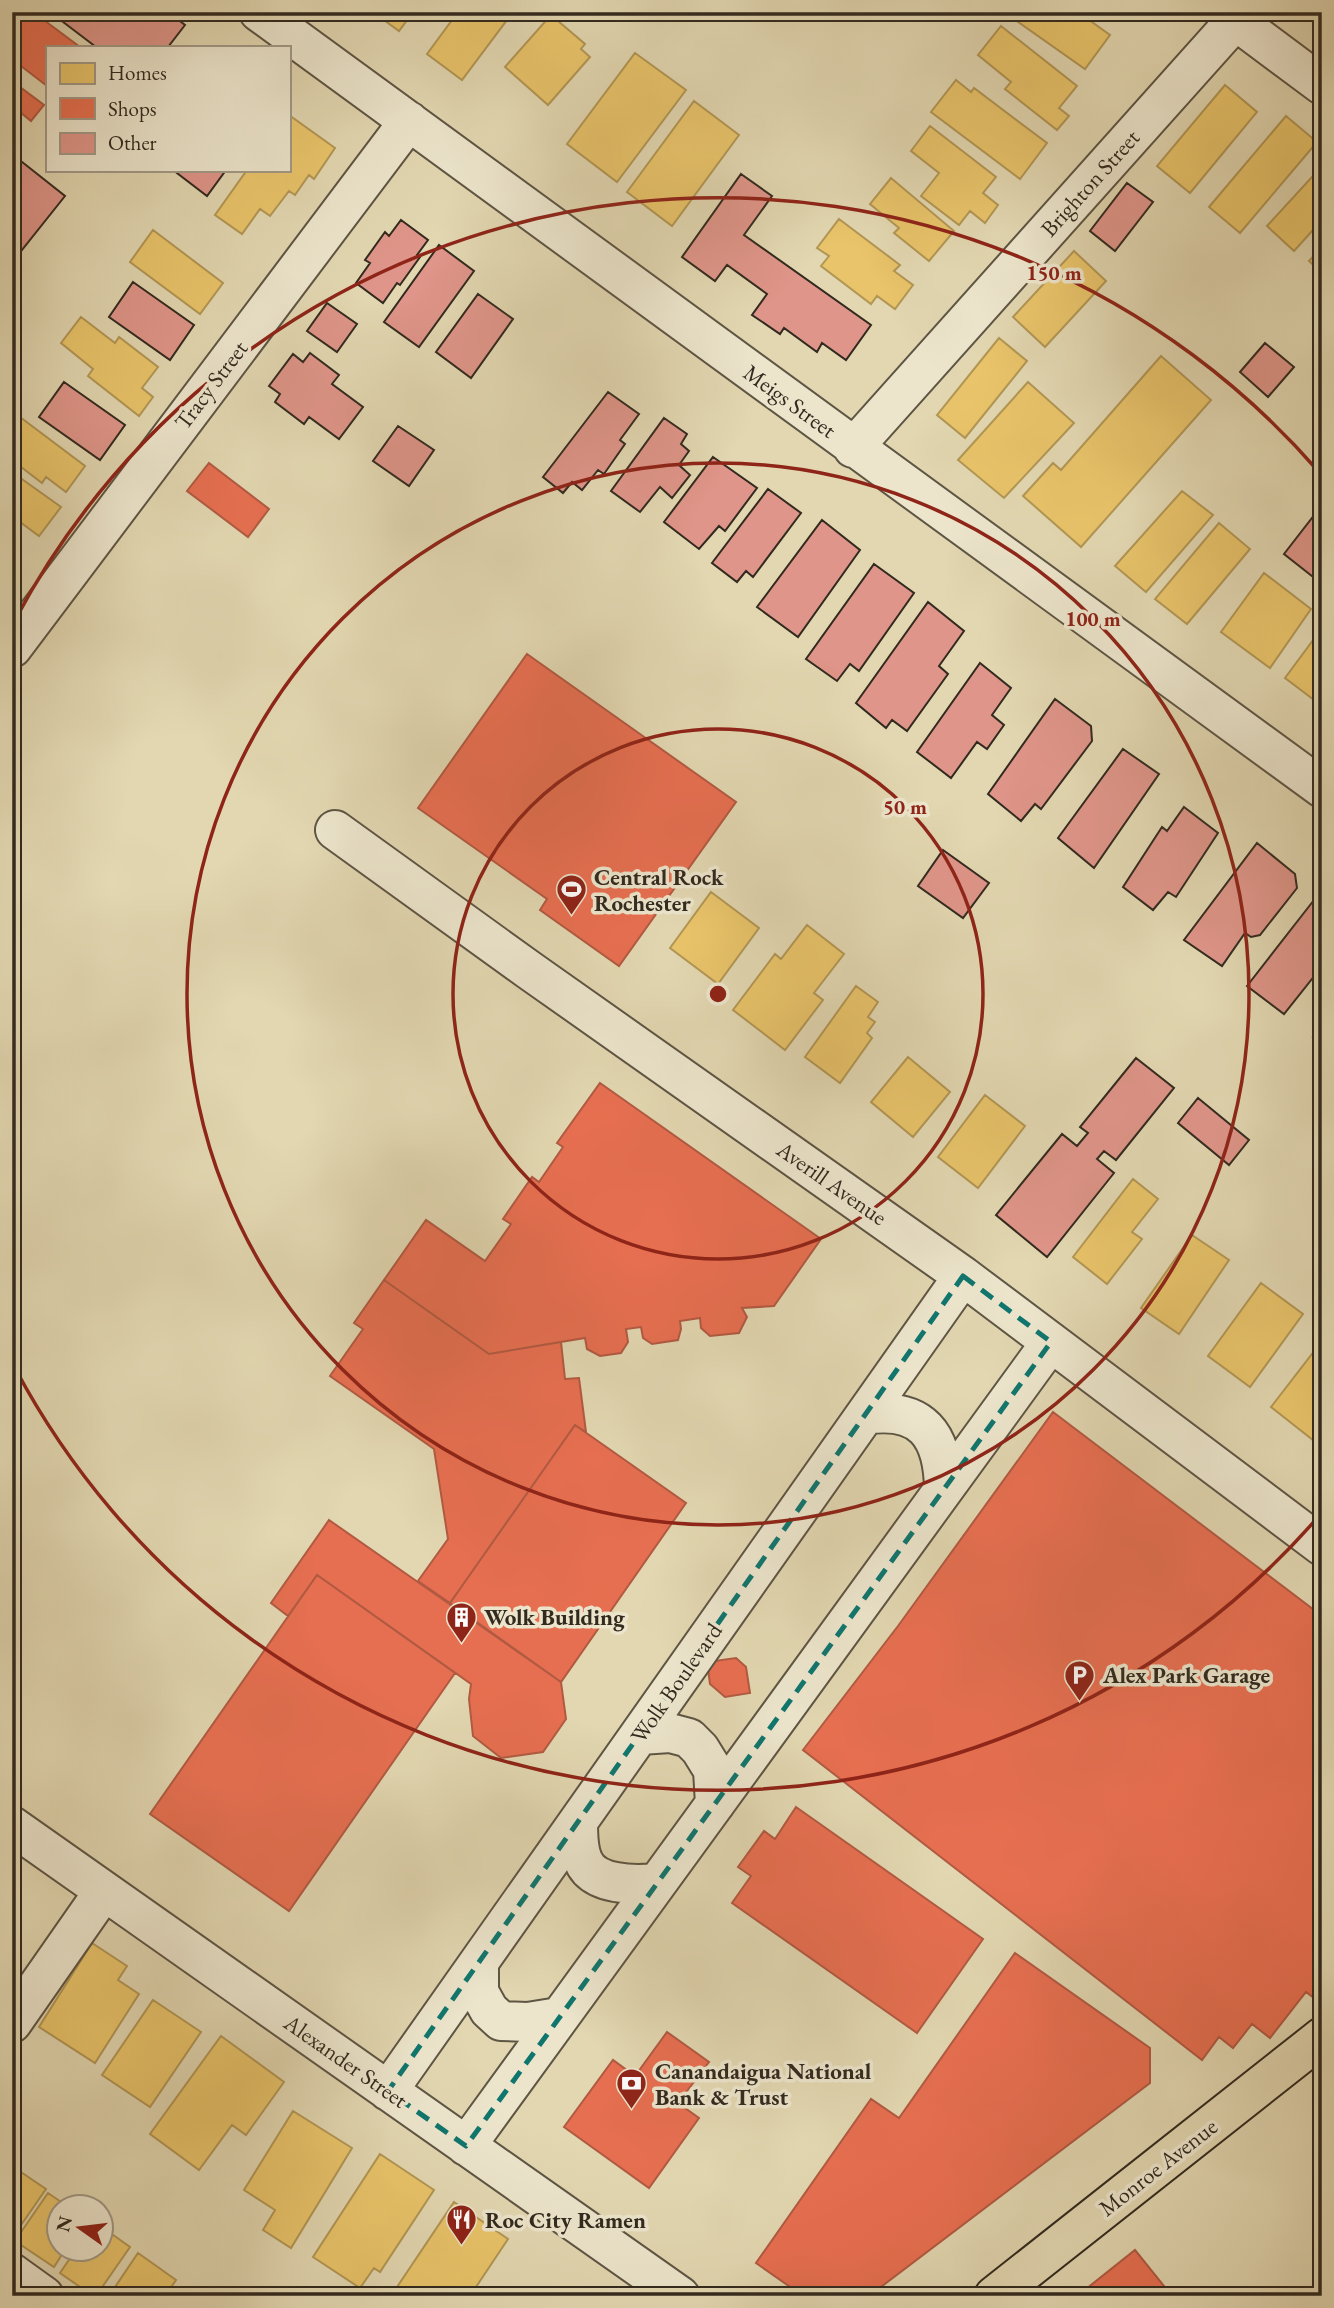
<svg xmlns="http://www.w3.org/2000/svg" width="1334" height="2308" viewBox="0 0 1334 2308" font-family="'EB Garamond',serif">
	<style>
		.homes { fill: #e9c46a; stroke: #b29654; stroke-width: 2 }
		.shops { fill: #e76f51; stroke: #b15a42; stroke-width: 2 }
		.building { fill: #df9589; stroke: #322a1f; stroke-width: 2 }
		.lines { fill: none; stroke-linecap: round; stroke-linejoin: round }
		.minor-casing { stroke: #5e5544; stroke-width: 42 }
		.major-casing { stroke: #322a1f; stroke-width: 42 }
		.minor { stroke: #ece5cc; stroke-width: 38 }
		.major { stroke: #e2d7b1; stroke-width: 38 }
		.marked { fill: none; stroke: #0f766e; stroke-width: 5; stroke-dasharray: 14 9; stroke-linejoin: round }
		.ring { fill: none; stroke: #8f2418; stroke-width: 3.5 }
		.labels { text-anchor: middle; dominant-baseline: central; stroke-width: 7; stroke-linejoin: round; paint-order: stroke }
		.street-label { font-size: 23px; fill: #322a1f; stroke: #ece5cc }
		.poi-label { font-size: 23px; font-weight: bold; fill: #322a1f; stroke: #ece5cc; text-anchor: start }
		.centre { fill: #8f2418; stroke: #ece5cc; stroke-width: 3.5 }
		.ring-label { font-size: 21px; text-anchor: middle; font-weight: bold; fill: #8f2418; stroke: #ece5cc; stroke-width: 7; stroke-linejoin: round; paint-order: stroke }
	</style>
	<rect width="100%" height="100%" fill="#e2d7b1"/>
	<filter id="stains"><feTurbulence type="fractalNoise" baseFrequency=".00286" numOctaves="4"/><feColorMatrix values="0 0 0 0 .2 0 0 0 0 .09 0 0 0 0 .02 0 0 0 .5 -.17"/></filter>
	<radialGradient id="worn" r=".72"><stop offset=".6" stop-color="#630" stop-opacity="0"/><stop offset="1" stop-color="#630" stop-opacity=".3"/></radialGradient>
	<path class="homes" d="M 373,12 L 413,12 L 399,31 Z
		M 458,12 L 513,12 L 462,80 L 427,54 Z
		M 1019,12 L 1078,12 L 1110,35 L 1085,69 L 1014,19 Z
		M 551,15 L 585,44 L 581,49 L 590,57 L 548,105 L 505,67 Z
		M 1001,26 L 1077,86 L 1059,108 L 1069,116 L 1057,130 L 1005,89 L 1011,82 L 978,55 Z
		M 635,53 L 686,90 L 617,182 L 567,144 Z
		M 956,80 L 971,92 L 974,88 L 1047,143 L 1020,179 L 931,112 Z
		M 1225,85 L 1257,112 L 1190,193 L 1157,166 Z
		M 694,101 L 739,135 L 672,226 L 627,192 Z
		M 289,115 L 335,148 L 314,179 L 309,175 L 295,195 L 289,191 L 270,216 L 260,209 L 242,234 L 215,215 L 247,170 L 289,170 Z
		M 1286,116 L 1317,142 L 1240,233 L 1209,207 Z
		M 930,126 L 996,177 L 983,193 L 998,205 L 985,223 L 970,211 L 959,225 L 921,196 L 939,173 L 911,151 Z
		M 1322,166 L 1322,220 L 1294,251 L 1267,226 Z
		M 891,178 L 954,231 L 929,261 L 894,233 L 899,228 L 870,204 Z
		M 839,219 L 900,265 L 894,271 L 913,285 L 895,309 L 877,296 L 871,304 L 821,266 L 829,256 L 817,248 Z
		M 153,230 L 223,283 L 200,314 L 130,262 Z
		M 1322,247 L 1322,273 L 1309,261 Z
		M 1074,251 L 1106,281 L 1045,347 L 1013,317 Z
		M 81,317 L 115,343 L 119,337 L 158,367 L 142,388 L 153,397 L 139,416 L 88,376 L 93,369 L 61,343 Z
		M 999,338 L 1027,361 L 965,438 L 937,415 Z
		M 1161,356 L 1211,400 L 1081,547 L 1023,496 L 1053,463 L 1061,470 Z
		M 1028,382 L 1074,423 L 1004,498 L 958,460 Z
		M 12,411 L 85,466 L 66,492 L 46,477 L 42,483 L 12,460 Z
		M 12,472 L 61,507 L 39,536 L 12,516 Z
		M 1182,491 L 1213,515 L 1146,592 L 1115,566 Z
		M 1219,523 L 1250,549 L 1187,624 L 1155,599 Z
		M 12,546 L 19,552 L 12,560 Z
		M 1264,573 L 1311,609 L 1270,668 L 1221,632 Z
		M 1322,628 L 1322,706 L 1285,678 Z
		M 711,892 L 759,928 L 718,984 L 670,948 Z
		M 807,925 L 844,954 L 814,993 L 823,1000 L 785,1050 L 733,1010 L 775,954 L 781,959 Z
		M 856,986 L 878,1002 L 868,1017 L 875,1022 L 867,1033 L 872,1038 L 840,1083 L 805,1057 Z
		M 908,1057 L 950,1092 L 913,1137 L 871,1102 Z
		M 985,1095 L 1025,1126 L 978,1188 L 938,1157 Z
		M 1133,1179 L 1158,1199 L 1132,1232 L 1142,1239 L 1107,1284 L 1073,1257 Z
		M 1192,1235 L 1229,1260 L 1179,1334 L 1141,1308 Z
		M 1261,1283 L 1303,1314 L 1250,1387 L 1208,1356 Z
		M 1322,1341 L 1322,1438 L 1318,1444 L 1271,1407 Z
		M 92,1943 L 127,1966 L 118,1980 L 139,1994 L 95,2063 L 39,2027 Z
		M 153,2000 L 201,2032 L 150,2107 L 102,2075 Z
		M 221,2036 L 284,2082 L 246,2135 L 232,2125 L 199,2170 L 150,2134 Z
		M 293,2111 L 352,2148 L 291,2248 L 263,2230 L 275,2210 L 244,2190 Z
		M 380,2154 L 434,2190 L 380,2272 L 374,2268 L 360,2288 L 313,2257 Z
		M 12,2166 L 46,2189 L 12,2238 Z
		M 48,2193 L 67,2206 L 60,2206 L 60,2248 L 66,2248 L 54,2267 L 15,2241 Z
		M 454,2202 L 508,2239 L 470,2296 L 391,2296 Z
		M 102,2227 L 130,2247 L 96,2296 L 93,2296 L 60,2273 L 77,2248 L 102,2248 Z
		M 138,2253 L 176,2280 L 165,2296 L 109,2296 Z"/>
	<path class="shops" d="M 12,12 L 33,12 L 80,47 L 47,47 L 47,86 L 12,59 Z
		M 12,81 L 44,105 L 31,121 L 15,108 L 12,112 Z
		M 209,463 L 269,509 L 248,537 L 187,491 Z
		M 527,654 L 736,802 L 619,966 L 540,910 L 547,899 L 418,808 Z
		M 600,1083 L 821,1239 L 774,1306 L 742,1308 L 747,1317 L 739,1333 L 710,1336 L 701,1328 L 700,1318 L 680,1321 L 681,1329 L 678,1340 L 652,1344 L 643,1338 L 641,1327 L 626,1329 L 628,1342 L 621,1353 L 600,1356 L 587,1349 L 585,1338 L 489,1354 L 384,1280 L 426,1220 L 485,1261 L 511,1224 L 503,1219 L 532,1177 L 539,1182 L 563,1147 L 557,1143 Z
		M 384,1280 L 489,1354 L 561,1342 L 565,1379 L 579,1378 L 586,1432 L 575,1425 L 450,1603 L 418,1581 L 448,1539 L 434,1449 L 330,1376 L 363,1329 L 354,1323 Z
		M 1053,1412 L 1322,1616 L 1322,2004 L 1306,1992 L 1270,2038 L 1252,2024 L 1233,2048 L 1219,2037 L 1202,2060 L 803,1750 L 898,1626 Z
		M 575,1425 L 686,1503 L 561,1682 L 450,1603 Z
		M 329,1520 L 561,1682 L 566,1719 L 543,1752 L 501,1758 L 473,1736 L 469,1699 L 471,1684 L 317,1575 L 288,1616 L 271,1603 Z
		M 317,1575 L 455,1673 L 289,1911 L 150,1814 Z
		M 736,1658 L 746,1667 L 750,1693 L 725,1697 L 710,1684 L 707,1662 Z
		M 796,1807 L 983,1939 L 917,2033 L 732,1903 L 751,1876 L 738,1867 L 764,1831 L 775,1839 Z
		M 1015,1953 L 1150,2048 L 1150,2083 L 869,2296 L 803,2296 L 756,2263 L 871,2099 L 899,2118 Z
		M 667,2032 L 709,2062 L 678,2103 L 699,2118 L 649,2188 L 564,2127 L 613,2060 L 635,2076 Z
		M 1135,2250 L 1172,2296 L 1092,2296 L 1086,2289 Z"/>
	<path class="building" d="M 50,12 L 168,12 L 185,25 L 168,47 L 96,47 Z
		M 12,154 L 65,196 L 14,260 L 12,258 Z
		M 173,170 L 226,170 L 207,196 Z
		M 741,174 L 772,196 L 744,235 L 871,325 L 846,360 L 822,343 L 817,352 L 784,328 L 780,334 L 752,315 L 767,294 L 727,265 L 715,281 L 682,257 Z
		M 1127,183 L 1153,202 L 1115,251 L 1090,231 Z
		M 401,220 L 428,240 L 417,255 L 420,257 L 400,285 L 397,283 L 383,303 L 356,283 L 370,263 L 365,260 L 385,232 L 389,236 Z
		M 439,245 L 474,271 L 419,347 L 384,322 Z
		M 133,282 L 194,325 L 170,360 L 109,317 Z
		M 478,294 L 513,319 L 471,378 L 436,352 Z
		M 327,303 L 357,324 L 337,352 L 307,331 Z
		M 1265,343 L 1294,367 L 1268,397 L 1240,372 Z
		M 310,353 L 339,375 L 332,384 L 363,407 L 339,439 L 309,417 L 304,424 L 275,402 L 280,394 L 269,386 L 293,354 L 303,362 Z
		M 64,382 L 125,425 L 100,460 L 39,417 Z
		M 608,392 L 639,414 L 620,440 L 625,444 L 604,474 L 598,470 L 582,490 L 572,482 L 563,493 L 543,477 Z
		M 664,418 L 687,434 L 681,444 L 689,451 L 679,465 L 690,475 L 672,498 L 660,487 L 640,512 L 611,491 Z
		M 398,426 L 434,450 L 409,486 L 373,461 Z
		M 713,457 L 757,488 L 725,531 L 719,526 L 699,549 L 664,522 Z
		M 768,489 L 801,513 L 753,577 L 746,571 L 737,582 L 712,563 Z
		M 1322,505 L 1322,584 L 1284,554 Z
		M 822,520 L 860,550 L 798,637 L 757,607 Z
		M 874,564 L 914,593 L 859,671 L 850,664 L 837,681 L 806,659 Z
		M 928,602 L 964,631 L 939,666 L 948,674 L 907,731 L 892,720 L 886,728 L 856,703 Z
		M 980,663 L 1011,688 L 992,715 L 1004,725 L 987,749 L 977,742 L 951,778 L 917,752 Z
		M 1055,699 L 1091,726 L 1092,741 L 1041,809 L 1035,804 L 1021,821 L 988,794 Z
		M 1123,749 L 1159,774 L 1094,868 L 1058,838 Z
		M 1184,807 L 1218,833 L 1176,897 L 1168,892 L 1153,910 L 1123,887 L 1162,827 L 1167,831 Z
		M 1257,843 L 1295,874 L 1297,888 L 1260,935 L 1251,937 L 1245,933 L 1222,966 L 1184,940 Z
		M 943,850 L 989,883 L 963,918 L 918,886 Z
		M 1321,891 L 1322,983 L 1312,979 L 1284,1014 L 1247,986 Z
		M 1322,1024 L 1322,1043 L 1313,1037 Z
		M 1136,1058 L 1174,1088 L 1116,1160 L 1104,1151 L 1097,1159 L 1114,1173 L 1047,1257 L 996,1215 L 1062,1134 L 1077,1146 L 1088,1133 L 1080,1127 Z
		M 1198,1098 L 1249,1140 L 1229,1165 L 1178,1123 Z"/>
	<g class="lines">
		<defs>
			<path id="minor" d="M 259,12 L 1322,788
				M 1224,12 L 1322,85
				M 853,448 L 1243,12
				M 12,648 L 409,121
				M 335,830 L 529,970 L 963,1276 L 1322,1546
				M 865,1415 C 922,1406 943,1435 944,1489
				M 640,1735 L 670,1733 L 689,1738 L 700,1749 L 713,1770 L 715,1804
				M 578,1822 C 578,1834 578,1849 583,1860 C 593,1886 635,1885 657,1883
				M 12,1826 L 680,2296
				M 479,1962 L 479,1992 L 489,2010 L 501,2021 L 528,2022 L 559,2017
				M 12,2023 L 104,1891
				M 388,2091 L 963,1276
				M 466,2146 L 1051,1342
				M 12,2273 L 44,2296"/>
			<path id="major" d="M 994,2296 L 1322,2037"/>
		</defs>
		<use href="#minor" class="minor-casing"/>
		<use href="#major" class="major-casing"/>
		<use href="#minor" class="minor"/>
		<use href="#major" class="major"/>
	</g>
	<path class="marked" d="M 963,1276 L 1051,1342 L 466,2146 L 388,2091 Z"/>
	<g class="ring">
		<circle cx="718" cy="994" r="265"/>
		<circle cx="718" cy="994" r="531"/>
		<path d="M1319 1516A796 796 0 0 1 15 1368M15 620A796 796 0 0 1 1319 472"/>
	</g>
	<defs>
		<symbol id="stadium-pin" viewBox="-11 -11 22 30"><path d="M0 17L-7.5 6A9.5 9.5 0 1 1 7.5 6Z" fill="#8f2418" stroke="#ece5cc"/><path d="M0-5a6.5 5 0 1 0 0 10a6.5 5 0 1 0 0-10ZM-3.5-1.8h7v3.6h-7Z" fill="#fff"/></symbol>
		<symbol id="building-pin" viewBox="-11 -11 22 30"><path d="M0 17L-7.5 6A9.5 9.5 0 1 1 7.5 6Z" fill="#8f2418" stroke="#ece5cc"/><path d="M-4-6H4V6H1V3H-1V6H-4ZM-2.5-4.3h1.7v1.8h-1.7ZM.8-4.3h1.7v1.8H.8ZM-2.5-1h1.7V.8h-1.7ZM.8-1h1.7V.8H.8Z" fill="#fff"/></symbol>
		<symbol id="parking-pin" viewBox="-11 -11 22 30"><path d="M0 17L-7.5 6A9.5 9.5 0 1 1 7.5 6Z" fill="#8f2418" stroke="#ece5cc"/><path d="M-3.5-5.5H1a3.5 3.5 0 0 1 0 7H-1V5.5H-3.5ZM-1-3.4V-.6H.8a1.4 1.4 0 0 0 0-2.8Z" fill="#fff"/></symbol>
		<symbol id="bank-pin" viewBox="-11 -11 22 30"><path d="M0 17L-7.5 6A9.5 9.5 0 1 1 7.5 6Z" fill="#8f2418" stroke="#ece5cc"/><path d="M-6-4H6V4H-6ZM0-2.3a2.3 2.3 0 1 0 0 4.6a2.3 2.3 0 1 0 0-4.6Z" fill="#fff"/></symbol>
		<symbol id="restaurant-pin" viewBox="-11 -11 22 30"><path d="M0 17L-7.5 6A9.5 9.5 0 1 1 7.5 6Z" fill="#8f2418" stroke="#ece5cc"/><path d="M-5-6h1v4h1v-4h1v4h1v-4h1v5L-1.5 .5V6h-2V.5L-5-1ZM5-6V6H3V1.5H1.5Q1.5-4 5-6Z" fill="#fff"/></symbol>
	</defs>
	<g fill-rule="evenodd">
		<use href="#stadium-pin" x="554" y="872" width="35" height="47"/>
		<use href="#building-pin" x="444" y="1600" width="35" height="47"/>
		<use href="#parking-pin" x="1062" y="1658" width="35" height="47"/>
		<use href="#bank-pin" x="614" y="2066" width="35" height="47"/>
		<use href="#restaurant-pin" x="444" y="2202" width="35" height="47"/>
	</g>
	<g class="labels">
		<g class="street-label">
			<text transform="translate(1090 183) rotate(-48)">Brighton Street</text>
			<text transform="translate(211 385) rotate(-53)">Tracy Street</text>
			<text transform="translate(790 401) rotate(36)">Meigs Street</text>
			<text transform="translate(832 1183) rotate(35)">Averill Avenue</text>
			<text transform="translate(676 1683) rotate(-55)">Wolk Boulevard</text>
			<text transform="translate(346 2061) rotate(35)">Alexander Street</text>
			<text transform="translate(1158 2167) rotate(-38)">Monroe Avenue</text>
		</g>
		<g class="poi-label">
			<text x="594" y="877">Central Rock<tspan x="594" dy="26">Rochester</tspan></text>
			<text x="484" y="1617">Wolk Building</text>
			<text x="1103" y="1675">Alex Park Garage</text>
			<text x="655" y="2071">Canandaigua National<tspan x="655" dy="26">Bank &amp; Trust</tspan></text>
			<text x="485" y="2220">Roc City Ramen</text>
		</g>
	</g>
	<circle cx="718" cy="994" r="10" class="centre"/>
	<g class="ring-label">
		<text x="1054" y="280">150 m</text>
		<text x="1093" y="626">100 m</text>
		<text x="905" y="814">50 m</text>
	</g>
	<rect width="1334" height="2308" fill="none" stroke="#e2d7b1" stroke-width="42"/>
	<rect x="14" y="14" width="1306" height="2280" fill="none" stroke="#322a1f" stroke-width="3.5"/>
	<rect x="21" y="21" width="1292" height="2266" fill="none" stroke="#322a1f" stroke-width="2"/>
	<rect x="46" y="46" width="245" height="126" fill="#ece5cc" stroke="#a29a87" stroke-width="2"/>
	<rect x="60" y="63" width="35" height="21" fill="#e9c46a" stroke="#a29a87" stroke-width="2"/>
	<text x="108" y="80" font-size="21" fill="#322a1f">Homes</text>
	<rect x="60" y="98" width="35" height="21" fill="#e76f51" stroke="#a29a87" stroke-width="2"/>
	<text x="108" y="116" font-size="21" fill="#322a1f">Shops</text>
	<rect x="60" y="133" width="35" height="21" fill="#df9589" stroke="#a29a87" stroke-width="2"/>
	<text x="108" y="150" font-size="21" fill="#322a1f">Other</text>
	<g transform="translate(80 2228) rotate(284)"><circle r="33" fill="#ece5cc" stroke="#a29a87" stroke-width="2"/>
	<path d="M0-5L12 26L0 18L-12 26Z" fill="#8f2418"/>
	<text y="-10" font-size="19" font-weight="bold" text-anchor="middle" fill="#322a1f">N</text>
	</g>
	<rect width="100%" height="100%" filter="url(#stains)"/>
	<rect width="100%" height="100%" fill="url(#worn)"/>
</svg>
